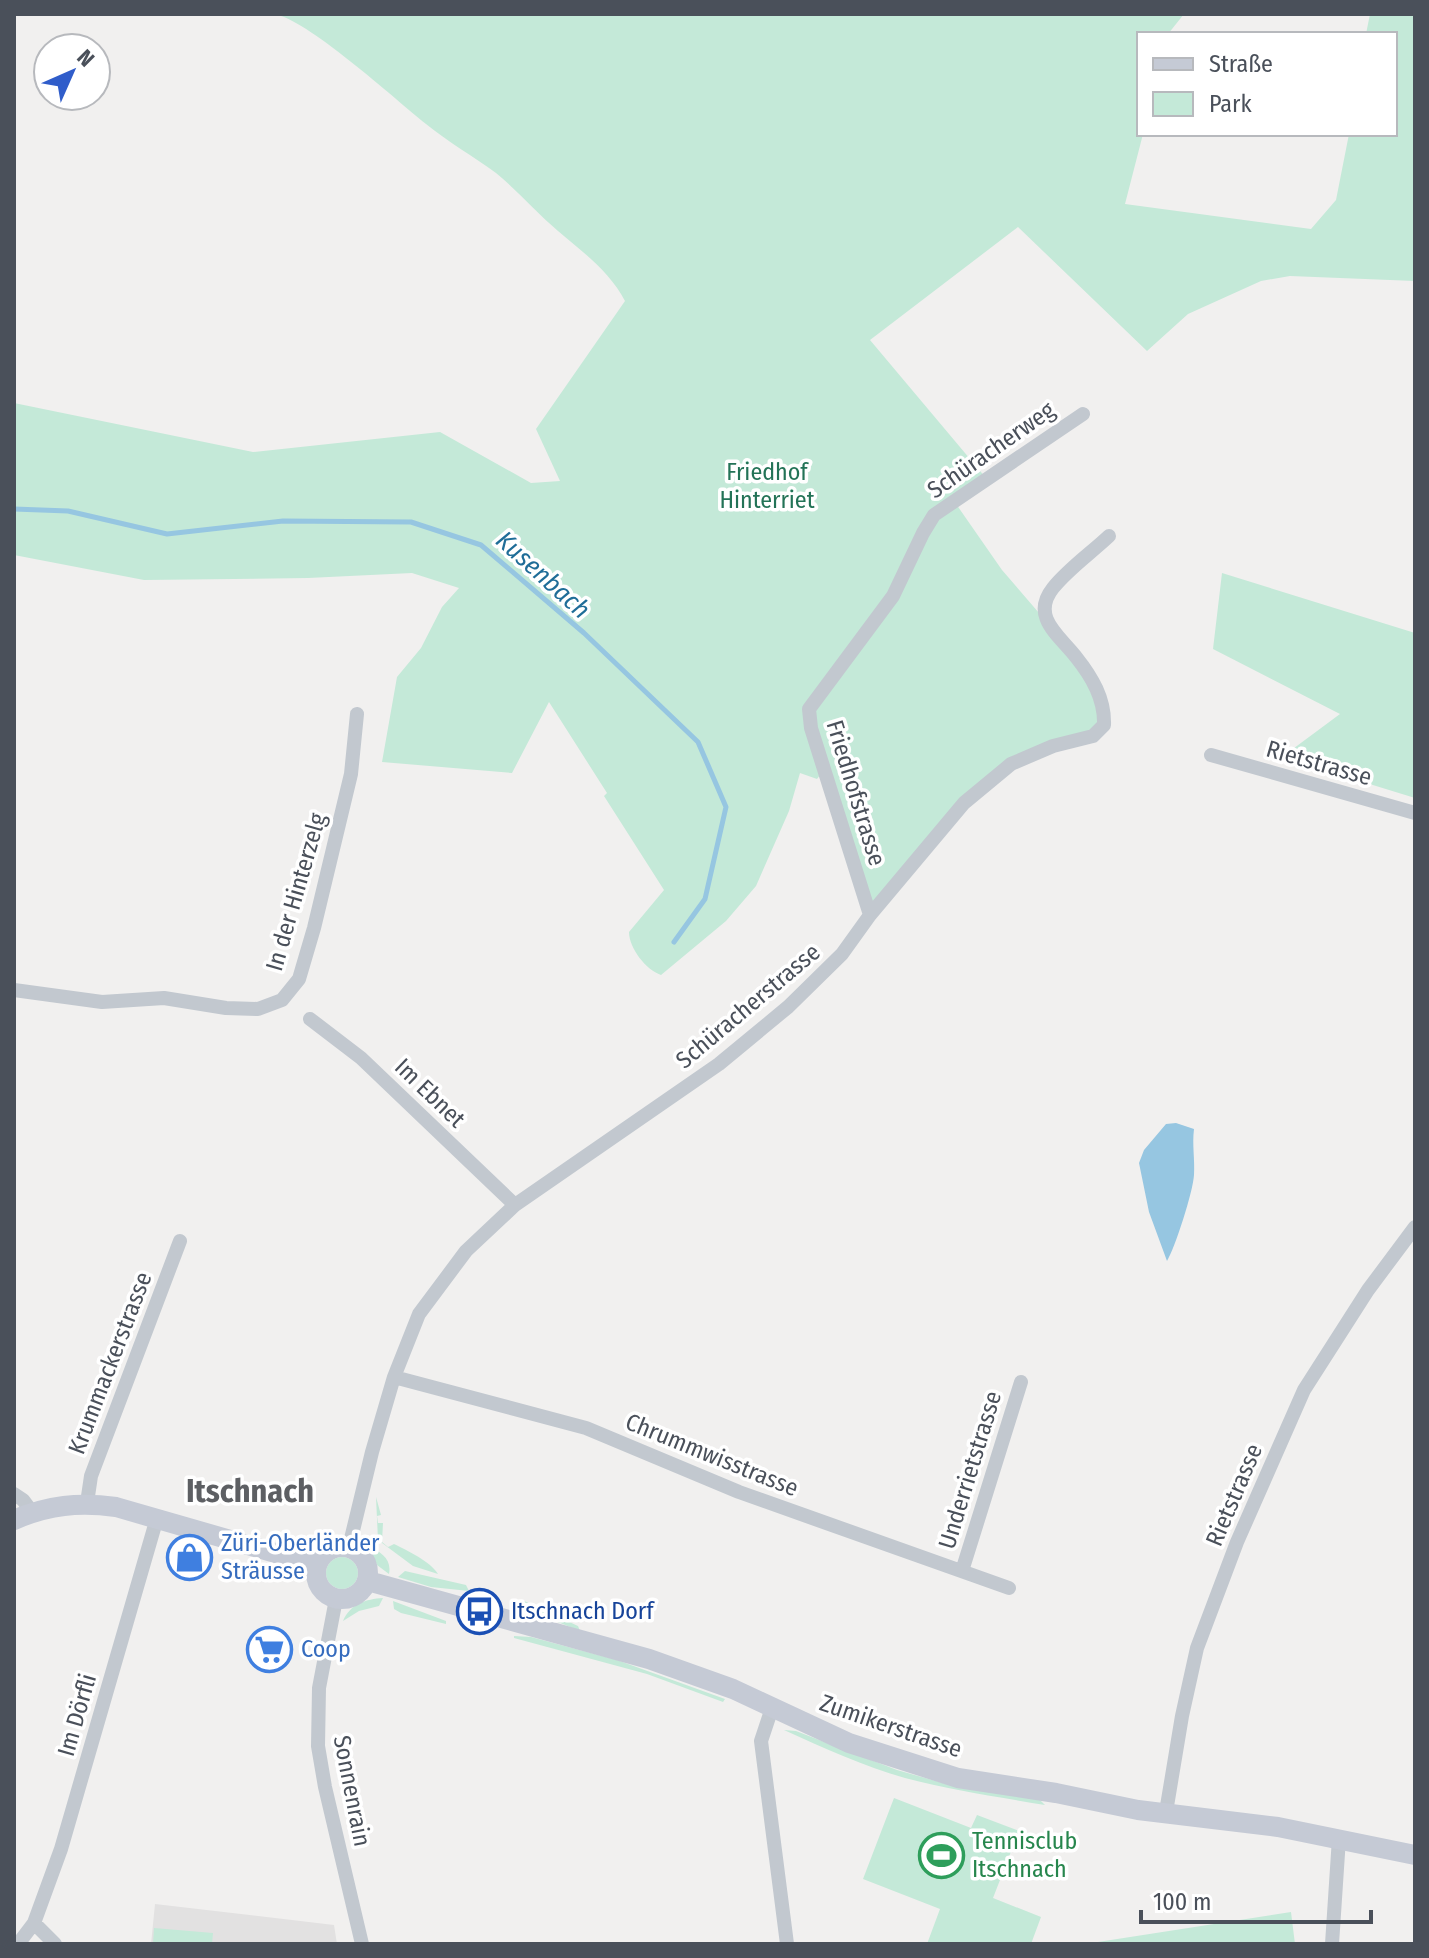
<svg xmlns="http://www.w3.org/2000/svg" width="1429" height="1958" viewBox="0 0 1429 1958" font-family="'Fira Sans Condensed',sans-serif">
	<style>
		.education { fill: #e2e1e1 }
		.green { fill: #c4e9d8 }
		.water { fill: #96c6e1 }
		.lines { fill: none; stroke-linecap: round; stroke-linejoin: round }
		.stream { stroke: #96c6e1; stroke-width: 5 }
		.street { stroke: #c2c8cf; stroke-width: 14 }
		.secondary { stroke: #c5cad5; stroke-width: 20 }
		.labels { text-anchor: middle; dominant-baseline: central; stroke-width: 7; stroke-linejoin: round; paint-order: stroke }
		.street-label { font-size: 24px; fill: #4a505a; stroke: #fff }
		.park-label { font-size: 24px; fill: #237357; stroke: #fff }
		.shop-label { font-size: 24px; fill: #366cbe; stroke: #fff; text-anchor: start }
		.transit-label { font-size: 24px; fill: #164399; stroke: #fff; text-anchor: start }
		.leisure-label { font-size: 24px; fill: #27864d; stroke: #fff; text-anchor: start }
		.water-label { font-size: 26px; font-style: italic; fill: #1f6d98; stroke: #fff }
		.district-label { font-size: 32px; font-weight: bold; fill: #5d5f63; stroke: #fff }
	</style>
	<rect width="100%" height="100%" fill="#f1f0ef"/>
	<path class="education" d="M 155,1904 L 334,1925 L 337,1944 L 151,1944 Z"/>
	<path class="green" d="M 273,14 L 1184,14 L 1168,34 L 1139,34 L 1139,134 L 1143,134 L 1125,204 L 1311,229 L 1336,200 L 1349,134 L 1395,134 L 1395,34 L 1366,34 L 1370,14 L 1415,14 L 1415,281 L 1290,276 L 1261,281 L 1188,314 L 1147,351 L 1018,227 L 870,340 L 986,478 L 954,501 L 1002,570 L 1076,656 L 1104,725 L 1011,764 L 964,803 L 870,915 L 824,770 L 817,779 L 800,773 L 789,811 L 756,886 L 726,921 L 661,975 C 646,970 629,948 629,932 L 664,890 L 604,796 L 607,793 L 549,702 L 512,773 L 382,762 L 397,677 L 421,648 L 442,607 L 459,588 L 412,573 L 308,578 L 144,580 L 14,555 L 14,403 L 253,452 L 440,432 L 531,483 L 560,481 L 536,429 L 625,301 C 610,272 583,252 558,231 C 537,213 518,191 496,173 C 473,156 448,142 426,124 C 396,100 305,17 273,14 Z
		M 1222,573 L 1415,633 L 1415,798 L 1282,757 L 1340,714 L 1213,649 Z
		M 376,1497 L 381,1515 L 377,1516 L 378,1523 L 383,1523 L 382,1542 L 388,1547 L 394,1544 C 408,1551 430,1561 438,1574 L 413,1566 L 378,1540 Z
		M 368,1546 C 381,1552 392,1559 389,1574 L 377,1565 Z
		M326 1573a16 16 0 1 1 32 0a16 16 0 1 1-32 0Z
		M 405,1571 L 466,1585 L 469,1591 L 431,1587 L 398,1577 Z
		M 383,1598 L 379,1606 L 359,1611 L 343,1621 C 350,1604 366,1599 383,1598 Z
		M 516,1600 L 522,1600 L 578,1626 L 580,1631 L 513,1604 Z
		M 393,1601 L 446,1621 L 446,1624 L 401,1613 L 394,1609 Z
		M 514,1636 L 531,1637 L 617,1660 L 725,1699 L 723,1702 L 647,1674 L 514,1638 Z
		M 784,1730 L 796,1731 L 897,1770 L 950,1785 L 1040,1800 L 1045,1805 C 998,1797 951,1790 905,1778 C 863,1766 824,1748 784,1730 Z
		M 894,1798 L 971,1828 L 977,1815 L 1019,1831 L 993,1898 L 1041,1917 L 1031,1944 L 927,1944 L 940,1909 L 863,1879 Z
		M 1291,1912 L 1295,1944 L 1085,1944 Z
		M 154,1928 L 213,1933 L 212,1944 L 153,1944 Z"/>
	<path class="water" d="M 1176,1123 L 1194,1129 C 1192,1145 1195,1159 1194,1175 C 1193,1192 1175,1248 1167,1261 L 1149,1212 L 1139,1163 L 1144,1150 L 1166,1124 Z"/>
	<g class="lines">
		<path class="stream" d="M 14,509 L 68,511 L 167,534 L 283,521 L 411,522 L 481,545 L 584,633 L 698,742 L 726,807 L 705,899 L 674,942"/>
		<path class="street" d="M 1211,755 L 1415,813
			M 870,915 L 811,728 L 809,709 L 893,596 L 923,533 L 934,515 L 1083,414
			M 14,990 L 102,1002 L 164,998 L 226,1008 L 258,1009 L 282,1000 L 299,979 L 314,928 L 351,774 L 357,714
			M 310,1019 L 361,1058 L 515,1205
			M 394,1377 L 586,1428 L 739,1492 L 1009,1588
			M 14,1494 L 23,1500 L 32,1512
			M 87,1503 L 91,1476 L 180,1241
			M 349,1547 L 372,1452 L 394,1377 L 419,1314 L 466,1251 L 515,1205 L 719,1064 L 788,1007 L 842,954 L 870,915 L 964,803 L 1011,764 L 1053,746 L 1093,736 L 1104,725 C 1105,699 1092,677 1076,657 C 1060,636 1030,617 1053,588 C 1068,569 1091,553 1109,536
			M 962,1571 L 1021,1382
			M 336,1599 L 319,1688 L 318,1746 L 325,1787 L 362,1944
			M 772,1708 L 761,1741 L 787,1944
			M 1166,1812 L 1182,1716 L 1197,1648 L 1237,1542 L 1304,1390 L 1368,1290 L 1415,1227
			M 34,1923 L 55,1944
			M 18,1944 L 34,1923 L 61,1849 L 157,1518
			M 1332,1944 L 1339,1838"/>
		<path class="secondary" d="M 14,1520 C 48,1505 79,1502 116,1507 L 317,1565
			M316 1573a26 26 0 1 1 52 0a26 26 0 1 1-52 0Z
			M 368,1581 L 649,1659 L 733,1689 L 849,1743 L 958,1778 L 1056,1793 L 1138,1810 L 1278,1827 L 1415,1855"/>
	</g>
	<defs>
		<symbol id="shop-ring" viewBox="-11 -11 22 22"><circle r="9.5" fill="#fff" stroke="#3f7fe0" stroke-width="1.5"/><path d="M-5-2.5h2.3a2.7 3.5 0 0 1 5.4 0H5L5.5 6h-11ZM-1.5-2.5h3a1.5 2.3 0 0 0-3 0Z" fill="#3f7fe0"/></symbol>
		<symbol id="bus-ring" viewBox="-11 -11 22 22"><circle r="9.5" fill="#fff" stroke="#1a4fb4" stroke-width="1.5"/><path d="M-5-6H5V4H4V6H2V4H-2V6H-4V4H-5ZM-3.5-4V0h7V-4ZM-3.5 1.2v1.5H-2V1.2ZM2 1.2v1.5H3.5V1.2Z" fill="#1a4fb4"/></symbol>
		<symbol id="supermarket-ring" viewBox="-11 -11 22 22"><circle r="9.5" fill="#fff" stroke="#3f7fe0" stroke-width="1.5"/><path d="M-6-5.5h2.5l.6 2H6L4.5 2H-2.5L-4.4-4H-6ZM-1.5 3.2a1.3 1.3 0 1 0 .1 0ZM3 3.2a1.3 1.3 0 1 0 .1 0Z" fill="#3f7fe0"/></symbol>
		<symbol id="stadium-ring" viewBox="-11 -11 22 22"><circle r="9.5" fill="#fff" stroke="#2e9e5b" stroke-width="1.5"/><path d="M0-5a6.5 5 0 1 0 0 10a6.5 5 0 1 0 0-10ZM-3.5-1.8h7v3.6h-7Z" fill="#2e9e5b"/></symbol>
	</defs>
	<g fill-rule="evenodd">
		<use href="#shop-ring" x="164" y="1532" width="51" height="51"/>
		<use href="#bus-ring" x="454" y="1586" width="51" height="51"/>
		<use href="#supermarket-ring" x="244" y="1624" width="51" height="51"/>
		<use href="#stadium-ring" x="916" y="1830" width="51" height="51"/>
	</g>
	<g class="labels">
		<g class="street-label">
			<text transform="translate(991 450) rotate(-35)">Schüracherweg</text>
			<text transform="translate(1319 763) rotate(16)">Rietstrasse</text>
			<text transform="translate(856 793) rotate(73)">Friedhofstrasse</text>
			<text transform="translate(296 892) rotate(-74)">In der Hinterzelg</text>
			<text transform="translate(748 1006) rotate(-40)">Schüracherstrasse</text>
			<text transform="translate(430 1093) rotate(44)">Im Ebnet</text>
			<text transform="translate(110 1363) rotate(-69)">Krummackerstrasse</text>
			<text transform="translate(712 1455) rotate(22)">Chrummwisstrasse</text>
			<text transform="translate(970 1470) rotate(-73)">Underrietstrasse</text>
			<text transform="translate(1234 1495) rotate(-67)">Rietstrasse</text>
			<text transform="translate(77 1715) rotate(-74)">Im Dörfli</text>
			<text transform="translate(891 1726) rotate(19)">Zumikerstrasse</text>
			<text transform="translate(352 1791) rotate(79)">Sonnenrain</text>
		</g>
		<g class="park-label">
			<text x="767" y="472">Friedhof<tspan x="767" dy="28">Hinterriet</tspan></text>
		</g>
		<g class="shop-label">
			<text x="221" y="1543">Züri-Oberländer<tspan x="221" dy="28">Sträusse</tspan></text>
			<text x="301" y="1649">Coop</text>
		</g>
		<g class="transit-label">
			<text x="511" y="1611">Itschnach Dorf</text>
		</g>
		<g class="leisure-label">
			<text x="972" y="1841">Tennisclub<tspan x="972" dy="28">Itschnach</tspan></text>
		</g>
		<g class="water-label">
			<text transform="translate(543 575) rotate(42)">Kusenbach</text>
		</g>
		<g class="district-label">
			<text x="250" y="1491">Itschnach</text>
		</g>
	</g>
	<rect width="1429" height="1958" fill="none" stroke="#4a505a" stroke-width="32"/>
	<rect x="1137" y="32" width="260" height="104" fill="#ffffff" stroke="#b7b9bd" stroke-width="2"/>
	<rect x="1153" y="58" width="40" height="12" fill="#c5cad5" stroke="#b7b9bd" stroke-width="2"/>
	<text x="1209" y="72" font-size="24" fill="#4a505a">Straße</text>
	<rect x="1153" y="92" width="40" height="24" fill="#c4e9d8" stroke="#b7b9bd" stroke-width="2"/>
	<text x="1209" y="112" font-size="24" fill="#4a505a">Park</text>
	<g transform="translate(72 72) rotate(45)"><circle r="38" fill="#ffffff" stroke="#b7b9bd" stroke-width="2"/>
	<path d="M0-6L14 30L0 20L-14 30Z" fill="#305dca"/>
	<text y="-12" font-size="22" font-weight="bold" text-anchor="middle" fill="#4a505a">N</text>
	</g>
	<path d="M1141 1910v12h230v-12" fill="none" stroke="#4a505a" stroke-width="4"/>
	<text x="1153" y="1910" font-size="24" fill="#4a505a" stroke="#ffffff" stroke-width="6" paint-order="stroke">100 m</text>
</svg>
